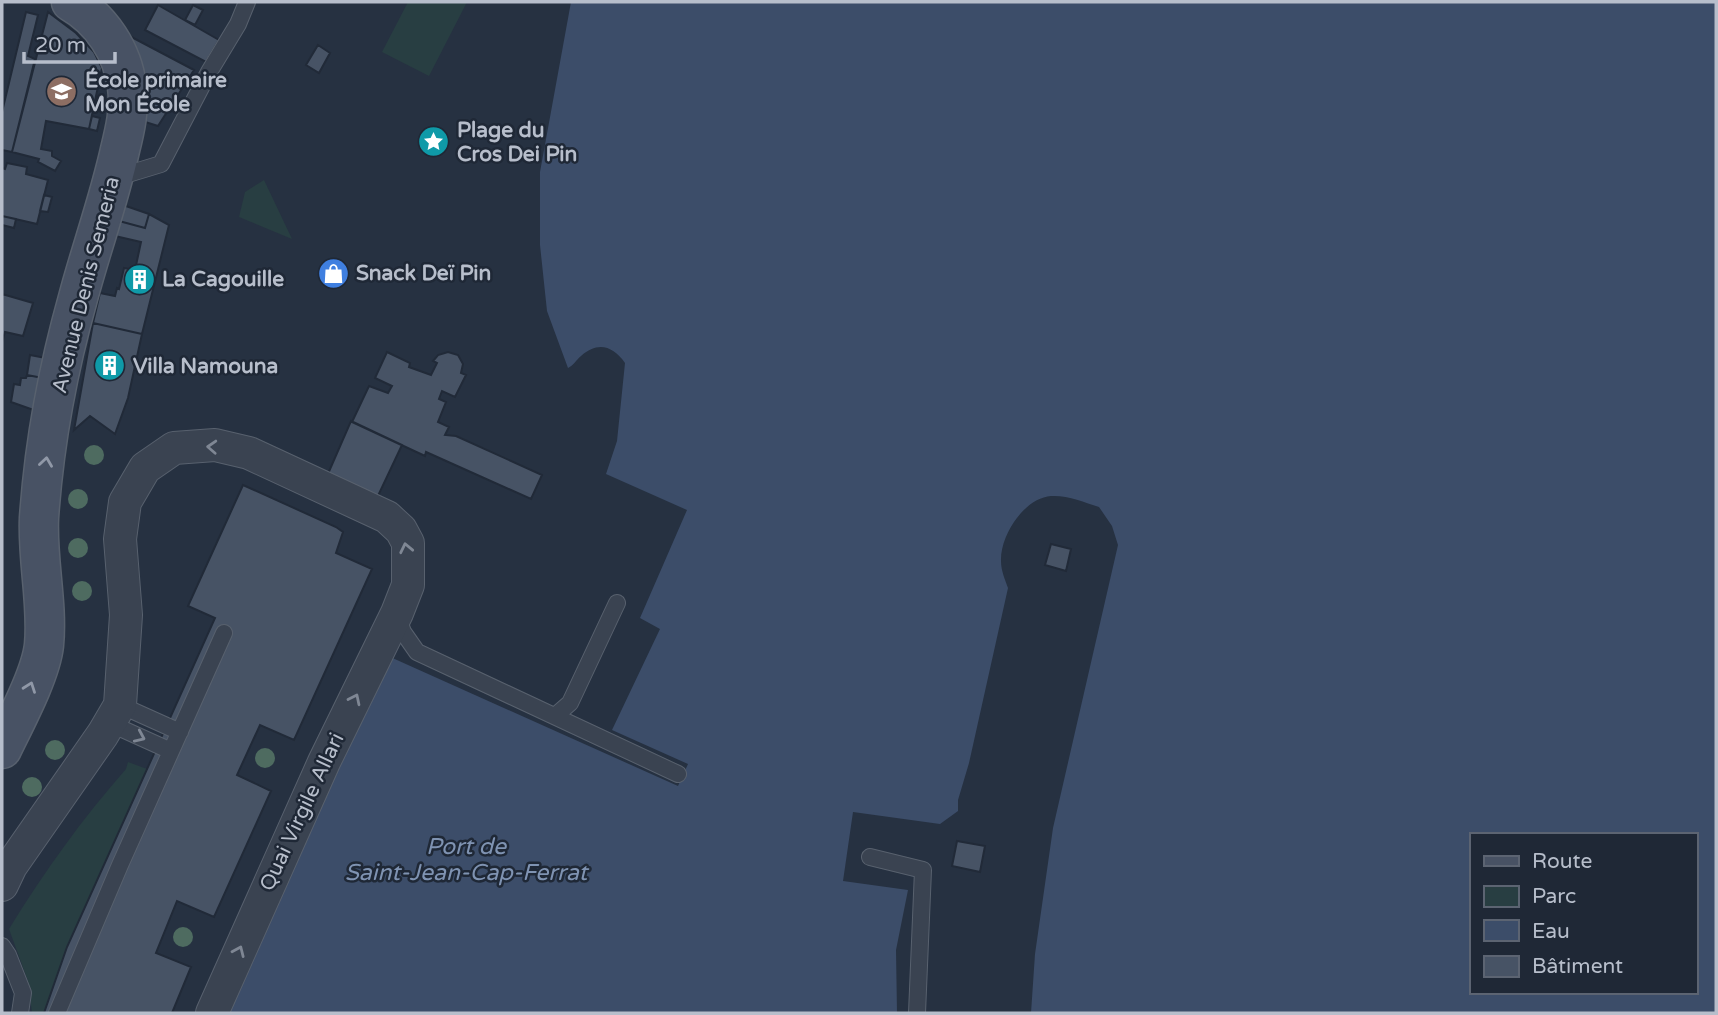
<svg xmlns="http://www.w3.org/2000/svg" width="1718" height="1015" viewBox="0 0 1718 1015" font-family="'Varela Round',sans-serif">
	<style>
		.green { fill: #283e42 }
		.water { fill: #3c4d69; fill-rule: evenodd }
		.building { fill: #475365; stroke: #212a38; stroke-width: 2 }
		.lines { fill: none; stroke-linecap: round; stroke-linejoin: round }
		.lane-casing { stroke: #58616e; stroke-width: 18 }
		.street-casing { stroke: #58616e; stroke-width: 34 }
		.secondary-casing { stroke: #58616e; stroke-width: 41 }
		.lane { stroke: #3a4351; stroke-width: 16 }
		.street { stroke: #3a4351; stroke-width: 32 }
		.secondary { stroke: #485264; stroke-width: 38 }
		.tree { fill: #4e6b60 }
		.oneway { stroke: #7f8794 }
		.oneway2 { stroke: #9098a7 }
		.labels { text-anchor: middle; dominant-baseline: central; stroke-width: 5; stroke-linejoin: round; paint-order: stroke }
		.poi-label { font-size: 21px; font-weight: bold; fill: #b7becb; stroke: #1f2836; text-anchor: start }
		.street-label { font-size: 21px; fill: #b7becb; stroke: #1f2836 }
		.water-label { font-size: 23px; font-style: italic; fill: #7f93b2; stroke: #1f2836 }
	</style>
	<rect width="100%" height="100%" fill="#263141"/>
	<path class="green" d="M 408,2 L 467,2 L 429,76 L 382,52 Z
		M 264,180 L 292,239 L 239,217 L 245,192 Z
		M 128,762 L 147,769 L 67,947 L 44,1013 L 32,1013 L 28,981 L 9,929 C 44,872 82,819 126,769 Z"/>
	<path class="water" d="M 571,2 L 1716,2 L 1716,1013 L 1031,1013 L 1035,954 L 1053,828 L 1118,545 L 1112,526 L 1099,507 C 1084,502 1067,495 1051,496 C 1024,498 1000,536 1001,561 C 1001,571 1005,579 1008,588 L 969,763 L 958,800 L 958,811 L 940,824 L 853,812 L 843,881 L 908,890 L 896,950 L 897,1013 L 229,1013 L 388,656 L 678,786 L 688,764 L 612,730 L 660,629 L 640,618 L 687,510 L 606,474 L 617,441 L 625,363 C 613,346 598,341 581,356 C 576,360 574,365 568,368 L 547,311 L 540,245 L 540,172 ZM 1471,835 L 1695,835 L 1695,992 L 1471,992 Z"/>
	<path class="building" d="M 158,5 L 219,40 L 206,62 L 145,30 Z
		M 193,5 L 203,10 L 195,25 L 185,20 Z
		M 26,12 L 38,15 L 28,56 L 35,59 L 12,152 L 2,150 L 2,112 Z
		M 48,12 L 76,33 L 94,52 L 102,68 L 89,129 L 46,121 L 41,149 L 52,151 L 52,156 L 61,161 L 55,171 L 38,162 L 39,159 L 12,152 Z
		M 122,32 L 194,70 L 158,126 L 142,121 Z
		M 318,45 L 330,53 L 319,73 L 306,65 Z
		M 92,116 L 100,118 L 97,131 L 89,129 Z
		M 7,163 L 27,167 L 26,174 L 48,180 L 37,224 L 2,216 L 2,168 L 5,169 Z
		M 44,195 L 52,197 L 48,212 L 40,211 Z
		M 123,205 L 149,214 L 145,228 L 119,221 Z
		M 149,214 L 169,225 L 142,334 L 93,323 L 100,293 L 115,296 L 117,288 L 119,289 L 124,268 L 135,270 L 141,242 L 115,236 L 119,221 L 145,228 Z
		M 2,216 L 16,219 L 14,228 L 2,225 Z
		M 2,294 L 33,303 L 23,336 L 5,332 L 2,342 Z
		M 93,323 L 142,334 L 128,398 L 115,434 L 90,416 L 74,430 Z
		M 387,352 L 410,363 L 409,367 L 431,375 L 437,363 L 433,361 L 438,355 L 448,352 L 458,355 L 463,364 L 461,373 L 466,375 L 455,397 L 442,391 L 439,399 L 446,402 L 438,422 L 449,427 L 445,435 L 456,436 L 542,475 L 531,499 L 426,452 L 425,456 L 352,422 L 369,386 L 388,393 L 392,386 L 375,378 Z
		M 30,355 L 51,359 L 48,379 L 27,375 Z
		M 27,375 L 48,379 L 42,413 L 11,402 L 14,384 L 20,385 L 21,378 L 26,378 Z
		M 351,421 L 402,445 L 377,498 L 327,476 Z
		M 243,485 L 336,527 L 343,532 L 336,553 L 372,569 L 294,740 L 260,725 L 237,775 L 271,791 L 214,917 L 177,901 L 156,953 L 191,967 L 172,1013 L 44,1013 L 67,947 L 215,618 L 188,606 Z
		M 1051,544 L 1071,549 L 1066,571 L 1045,565 Z
		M 957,841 L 985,846 L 980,872 L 952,866 Z"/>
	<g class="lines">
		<defs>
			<path id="lane" d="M 115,178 L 161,164 L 209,72 L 238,24 L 247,2
				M 397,616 L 403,632 L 417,652 L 678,774
				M 120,705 L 180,732
				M 555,716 L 570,703 L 617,603
				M 109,723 L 171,751
				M 870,857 L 923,870 L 917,1013
				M 2,946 L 8,955 L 23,993 L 20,1013
				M 57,1013 L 120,865 L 224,633"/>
			<path id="street" d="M 2,885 L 11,866 L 103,734 L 120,705 L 126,615 L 120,539 L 125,502 L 145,468 L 174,448 L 215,445 L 249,453 L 387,517 L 401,530 L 408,543 L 408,585 L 397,613 L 324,762 L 212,1013"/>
			<path id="secondary" d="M 2,749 C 15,722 41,674 44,645 C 48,603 37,561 39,518 C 44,445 58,369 78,298 C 91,249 109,200 120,150 C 125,130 130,109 127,87 C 123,52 101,19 71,2"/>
		</defs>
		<use href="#lane" class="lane-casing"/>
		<use href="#street" class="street-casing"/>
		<use href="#secondary" class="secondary-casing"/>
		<use href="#lane" class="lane"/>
		<use href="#street" class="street"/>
		<use href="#secondary" class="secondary"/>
	</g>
	<g class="tree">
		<circle cx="94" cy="455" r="10"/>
		<circle cx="78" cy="499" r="10"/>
		<circle cx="78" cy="548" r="10"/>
		<circle cx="82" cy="591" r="10"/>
		<circle cx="55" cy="750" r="10"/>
		<circle cx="265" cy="758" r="10"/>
		<circle cx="32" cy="787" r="10"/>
		<circle cx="183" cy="937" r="10"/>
	</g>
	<defs><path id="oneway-chevron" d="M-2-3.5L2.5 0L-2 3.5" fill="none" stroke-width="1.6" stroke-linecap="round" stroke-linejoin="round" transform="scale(1.75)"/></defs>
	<g class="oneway">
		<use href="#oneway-chevron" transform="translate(212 447) rotate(-177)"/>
		<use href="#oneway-chevron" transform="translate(406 548) rotate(-102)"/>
		<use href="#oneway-chevron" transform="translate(355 699) rotate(-64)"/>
		<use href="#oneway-chevron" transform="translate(140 737) rotate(24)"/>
		<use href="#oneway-chevron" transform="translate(239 951) rotate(-66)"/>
	</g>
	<g class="oneway2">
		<use href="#oneway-chevron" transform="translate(46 462) rotate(-82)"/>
		<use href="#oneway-chevron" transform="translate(30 687) rotate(-70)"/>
	</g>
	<defs>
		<symbol id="school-disc" viewBox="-11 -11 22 22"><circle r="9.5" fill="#8d6e63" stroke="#1f2836"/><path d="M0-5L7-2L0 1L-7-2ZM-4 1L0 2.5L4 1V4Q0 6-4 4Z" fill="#fff"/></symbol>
		<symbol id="sight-disc" viewBox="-11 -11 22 22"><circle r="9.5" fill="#0f9aa8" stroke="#1f2836"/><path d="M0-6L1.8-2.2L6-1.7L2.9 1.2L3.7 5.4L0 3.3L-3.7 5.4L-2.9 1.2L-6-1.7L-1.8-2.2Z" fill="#fff"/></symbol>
		<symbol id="shop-disc" viewBox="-11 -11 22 22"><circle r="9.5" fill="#3f7fe0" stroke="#1f2836"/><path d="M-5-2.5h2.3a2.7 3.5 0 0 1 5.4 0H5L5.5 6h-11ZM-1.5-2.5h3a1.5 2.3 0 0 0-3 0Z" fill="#fff"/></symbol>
		<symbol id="building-disc" viewBox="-11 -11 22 22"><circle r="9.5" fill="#0f9aa8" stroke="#1f2836"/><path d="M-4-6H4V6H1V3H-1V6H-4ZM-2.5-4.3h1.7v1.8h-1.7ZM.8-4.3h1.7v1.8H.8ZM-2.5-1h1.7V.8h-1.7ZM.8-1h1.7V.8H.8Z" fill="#fff"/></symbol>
	</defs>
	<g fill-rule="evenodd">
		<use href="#school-disc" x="44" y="74" width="35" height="35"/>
		<use href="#sight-disc" x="416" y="124" width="35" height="35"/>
		<use href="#shop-disc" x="316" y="256" width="35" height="35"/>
		<use href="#building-disc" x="122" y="262" width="35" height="35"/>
		<use href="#building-disc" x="92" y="348" width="35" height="35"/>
	</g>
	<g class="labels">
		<g class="poi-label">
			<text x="85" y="80">École primaire<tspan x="85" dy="24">Mon École</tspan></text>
			<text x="457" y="130">Plage du<tspan x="457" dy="24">Cros Dei Pin</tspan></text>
			<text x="356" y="273">Snack Deï Pin</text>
			<text x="162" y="279">La Cagouille</text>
			<text x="133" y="366">Villa Namouna</text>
		</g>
		<g class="street-label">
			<text transform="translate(86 285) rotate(-76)">Avenue Denis Semeria</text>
			<text transform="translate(302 812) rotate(-65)">Quai Virgile Allari</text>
		</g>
		<g class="water-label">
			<text x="466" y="847">Port de<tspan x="466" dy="26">Saint-Jean-Cap-Ferrat</tspan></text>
		</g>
	</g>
	<rect width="1718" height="1015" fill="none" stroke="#b7becb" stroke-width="7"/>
	<rect x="1470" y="833" width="228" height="161" fill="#1f2836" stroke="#5c6472" stroke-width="2"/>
	<rect x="1484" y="856" width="35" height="10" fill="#485264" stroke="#5c6472" stroke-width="2"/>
	<text x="1532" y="868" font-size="21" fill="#b7becb">Route</text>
	<rect x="1484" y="886" width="35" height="21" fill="#283e42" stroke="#5c6472" stroke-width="2"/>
	<text x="1532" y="903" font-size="21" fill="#b7becb">Parc</text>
	<rect x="1484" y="920" width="35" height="21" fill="#3c4d69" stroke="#5c6472" stroke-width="2"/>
	<text x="1532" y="938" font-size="21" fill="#b7becb">Eau</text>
	<rect x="1484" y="956" width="35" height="21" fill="#475365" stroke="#5c6472" stroke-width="2"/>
	<text x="1532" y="973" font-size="21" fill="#b7becb">Bâtiment</text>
	<path d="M24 52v10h91v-10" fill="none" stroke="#b7becb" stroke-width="3.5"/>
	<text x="35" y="52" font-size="21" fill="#b7becb" stroke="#1f2836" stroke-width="5" paint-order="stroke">20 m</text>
</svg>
